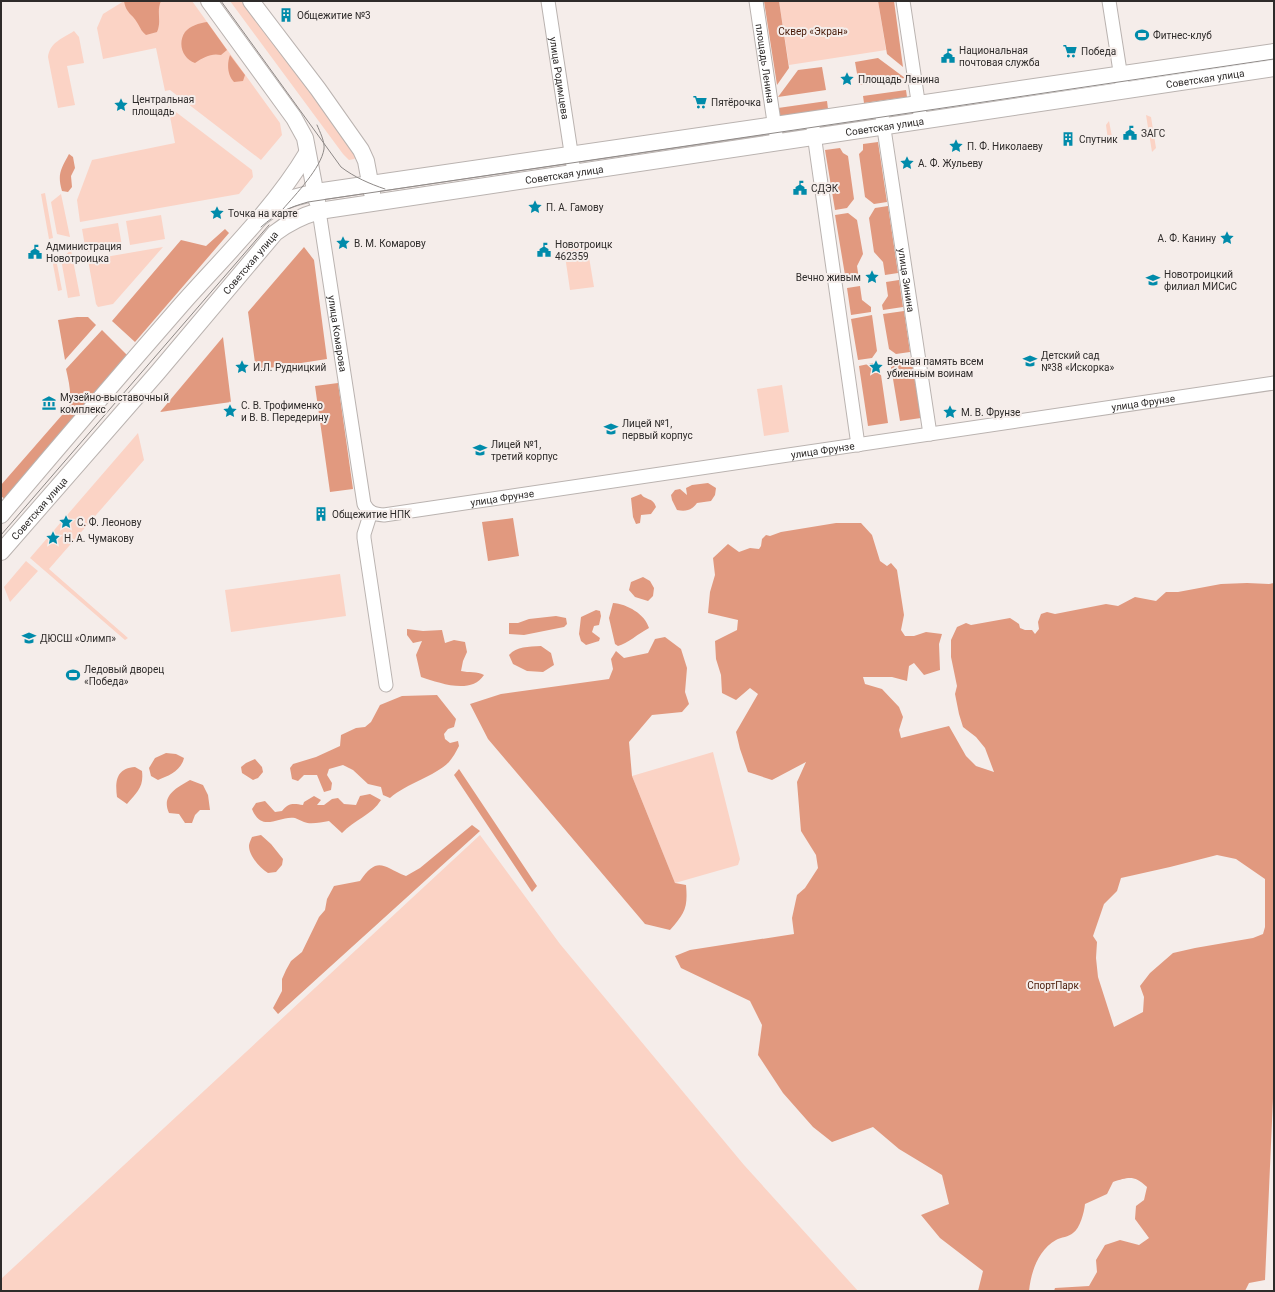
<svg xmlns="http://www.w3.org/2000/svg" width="1275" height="1292" viewBox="0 0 1275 1292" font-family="Roboto,sans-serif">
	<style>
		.green { fill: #fbd3c5 }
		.forest { fill: #e1997f; fill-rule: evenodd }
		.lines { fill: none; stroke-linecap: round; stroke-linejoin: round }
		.minor-casing { stroke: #bab3b0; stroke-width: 15 }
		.major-casing { stroke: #bab3b0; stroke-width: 18 }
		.minor { stroke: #fff; stroke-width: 13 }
		.major { stroke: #fff; stroke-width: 16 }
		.tram { stroke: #8e8987; stroke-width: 1 }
		.labels { text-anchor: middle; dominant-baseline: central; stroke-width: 4; stroke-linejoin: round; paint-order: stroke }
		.poi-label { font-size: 10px; fill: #2e2b2a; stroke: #f5edea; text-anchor: start }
		.park-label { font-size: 10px; fill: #471a08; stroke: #f5edea }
		.street-label { font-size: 10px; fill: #2e2b2a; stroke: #f5edea }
	</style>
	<rect width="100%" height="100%" fill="#f5edea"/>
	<path class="green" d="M 124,1 L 192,1 L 280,123 L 282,135 L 261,160 L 170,90 L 165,91 L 156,48 L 103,59 L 97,28 L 103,14 Z
		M 230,1 L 247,1 L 358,156 L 354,159 L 349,160 L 343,154 Z
		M 779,1 L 878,1 L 886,50 L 789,65 Z
		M 74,31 L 79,37 L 84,63 L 67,66 L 75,105 L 58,108 L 48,57 C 50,42 62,39 74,31 Z
		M 168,106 L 252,170 L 253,177 L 239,194 L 80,222 L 77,200 L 92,160 L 175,143 Z
		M 1146,115 L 1151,117 L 1156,148 L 1152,152 Z
		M 1109,121 L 1113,142 L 1108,140 L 1106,125 Z
		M 45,193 L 53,238 L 49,239 L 41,194 Z
		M 61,194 L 70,237 L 57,234 L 51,202 Z
		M 161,215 L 165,239 L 130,245 L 126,221 Z
		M 118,223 L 122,246 L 86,252 L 82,229 Z
		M 587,245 L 594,287 L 570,290 L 564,249 Z
		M 163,247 L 113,304 L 98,307 L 96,304 L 88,260 Z
		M 71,250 L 80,296 L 68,298 L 61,259 Z
		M 52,259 L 56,259 L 62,290 L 58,291 Z
		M 782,385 L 789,432 L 764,436 L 757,389 Z
		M 138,433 L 144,460 L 49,569 L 128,638 L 125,640 L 30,558 Z
		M 26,561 L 38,571 L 10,602 L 4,587 Z
		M 340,574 L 346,616 L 231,632 L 225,590 Z
		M 713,752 L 740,859 L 738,865 L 675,883 L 632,776 Z
		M 480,835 L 560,944 L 744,1165 L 858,1291 L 1,1291 L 1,1279 Z"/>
	<path class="forest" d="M 124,1 L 161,1 C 156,12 162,21 157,32 L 146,35 C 141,31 141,29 138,24 C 133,14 126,14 124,1 Z
		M 764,1 L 779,1 L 789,68 L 777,85 Z
		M 878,1 L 894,1 L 903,67 L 887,54 Z
		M 207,22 L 227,50 L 221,55 C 211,53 204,57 195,63 C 183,59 177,44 185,32 C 190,26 199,23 207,22 Z
		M 230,55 L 245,75 L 243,81 L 234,82 C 227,75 227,63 230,55 Z
		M 878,58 L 905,78 L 859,85 L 855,62 Z
		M 822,67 L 826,90 L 778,97 L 798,70 Z
		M 906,90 L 907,97 L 864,103 L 863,96 Z
		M 827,101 L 828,109 L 779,116 L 778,108 Z
		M 878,142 L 887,202 L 874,204 L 865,197 L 859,154 L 863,150 L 863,144 Z
		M 840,148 L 843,153 L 848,156 L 854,199 L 847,208 L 835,210 L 825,150 Z
		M 69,154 L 73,157 L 75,168 L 71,176 L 72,187 L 68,192 L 62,191 C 57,174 61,169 69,154 Z
		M 888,206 L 898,273 L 885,275 L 883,262 L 874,252 L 869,218 L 875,208 Z
		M 848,213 L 857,220 L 863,254 L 857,266 L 859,279 L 846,281 L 835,215 Z
		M 225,229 L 229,233 L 135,342 L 112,321 L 181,240 L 206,246 Z
		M 304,247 L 314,260 L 327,359 L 256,370 L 248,312 Z
		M 899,280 L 903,307 L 883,310 L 882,305 L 888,296 L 886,282 Z
		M 860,286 L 862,300 L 871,307 L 871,312 L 851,315 L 847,288 Z
		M 904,311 L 910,352 L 896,354 L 889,349 L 883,314 Z
		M 872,315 L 877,351 L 872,358 L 858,360 L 851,319 Z
		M 77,317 L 88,317 L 96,325 L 65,360 L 58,320 Z
		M 102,330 L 128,356 L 7,501 L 1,496 L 1,485 L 69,407 C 72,395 69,382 66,369 Z
		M 223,337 L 231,402 L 160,412 Z
		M 911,357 L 921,418 L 900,421 L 891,367 L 896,360 Z
		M 873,363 L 875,368 L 880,368 L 888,423 L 868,426 L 859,366 Z
		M 338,383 L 353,489 L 330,492 L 315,386 Z
		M 708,483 L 716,488 L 715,495 L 711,501 L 697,503 C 692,510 686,512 677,510 L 672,500 L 671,495 L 675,490 L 680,489 L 687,495 L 686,488 L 692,485 Z
		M 641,494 C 646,501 653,497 656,507 L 651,514 L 641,515 L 640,523 L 636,524 L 633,517 L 631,498 Z
		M 513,518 L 519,556 L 488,561 L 482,522 Z
		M 836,523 L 861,523 L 872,535 L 880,561 L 887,566 L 891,563 L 897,570 L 904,615 L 901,630 L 905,636 L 914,636 L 926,632 L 942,634 L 939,644 L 940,670 L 924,675 L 914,663 L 909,666 L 907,681 L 892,677 L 863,677 L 865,684 L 882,689 L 899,707 L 903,717 L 899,730 L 901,738 L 949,726 L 966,756 L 976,766 L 994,772 L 985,748 L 976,737 L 963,727 L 959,714 L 955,694 L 957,686 L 951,657 L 951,640 L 957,627 L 966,623 L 971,625 L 1010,618 L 1019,624 L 1020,628 L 1025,630 L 1032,630 L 1035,634 L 1039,629 L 1038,622 L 1041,614 L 1047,612 L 1055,614 L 1106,604 L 1118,606 L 1135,597 L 1156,601 L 1166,592 L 1178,592 L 1221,584 L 1247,583 L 1269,584 L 1274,583 L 1274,1076 L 1265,1280 L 1249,1283 L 1245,1291 L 1054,1291 L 1055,1288 L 1089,1286 L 1097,1272 L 1096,1260 L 1105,1245 L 1120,1240 L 1139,1245 L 1149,1238 L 1135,1219 L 1136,1206 L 1144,1200 L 1147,1187 C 1134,1175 1129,1177 1113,1182 L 1107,1194 L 1085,1204 C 1084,1213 1080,1228 1073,1233 C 1069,1237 1061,1237 1056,1240 C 1038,1250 1031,1272 1029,1291 L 978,1291 L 983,1271 L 940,1238 L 921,1215 L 949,1204 L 942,1175 L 899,1149 L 873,1127 L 832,1142 L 813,1127 L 783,1093 L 758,1055 L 762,1025 L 750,1001 L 681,968 L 675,956 L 690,950 L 794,934 L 792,918 L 797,895 L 805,888 L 818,868 L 816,855 L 801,831 L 797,782 L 806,762 L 772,780 L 748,772 L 740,749 L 736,732 L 758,694 L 750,688 L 736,700 L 722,693 L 721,675 L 716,659 L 715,641 L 737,630 L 738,620 L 708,613 L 710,592 L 715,575 L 713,558 L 728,544 L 739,552 L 750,548 L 759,549 L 761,546 L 762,539 L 766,535 L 770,536 L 781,532 ZM 1217,855 L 1236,859 L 1265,879 L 1265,927 L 1263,934 L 1253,938 L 1195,948 L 1173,953 L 1150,973 L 1140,986 L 1144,997 L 1143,1012 L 1114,1027 L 1098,977 L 1096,958 L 1097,942 L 1093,936 L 1104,904 L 1117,891 L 1121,878 L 1170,867 Z
		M 643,577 L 650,581 L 654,588 L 653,596 L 648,601 L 635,597 L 629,590 L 631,582 Z
		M 613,603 C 627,604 645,614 649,628 C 639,633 627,644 618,646 L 615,644 L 609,618 Z
		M 596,610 L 600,611 L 601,616 L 599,625 L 594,626 L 592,632 L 600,638 L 599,641 L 586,645 L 581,641 L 579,634 L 581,617 Z
		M 556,616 L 566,618 L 567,624 L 564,627 L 524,635 L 509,634 L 509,623 L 518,623 L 529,619 Z
		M 407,629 L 423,631 L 442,630 L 445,643 L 454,640 L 465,642 L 467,652 L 463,661 L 461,671 C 469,673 477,671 484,675 C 471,695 440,683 421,677 L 416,655 L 422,641 L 413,643 L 407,635 Z
		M 665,637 L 681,649 L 687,668 L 685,692 L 689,704 L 682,712 L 652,715 L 629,742 L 632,776 L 675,883 L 686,885 C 688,908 685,913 670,930 L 645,924 L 488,739 L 470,704 L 501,694 L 609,679 L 613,669 L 611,659 L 616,651 L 624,658 L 648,653 L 655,639 Z
		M 541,646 L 551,653 L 554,665 L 543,672 L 527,671 L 513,664 L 509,655 C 517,646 528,647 541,646 Z
		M 437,695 L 456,719 L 454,727 L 448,729 L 444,734 L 445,739 L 450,743 L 458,741 L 459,746 C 456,752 453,757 449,762 C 434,777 407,783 390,798 L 383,795 L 381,787 L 368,784 L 353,770 L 343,765 L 329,769 L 327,775 L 332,783 L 331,790 L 324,792 L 317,775 L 304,775 L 298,781 L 292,779 L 290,768 L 293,764 L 316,757 L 340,746 L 341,735 L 356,728 L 365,727 L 371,722 L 380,705 L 402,696 Z
		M 166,753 L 176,754 L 184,758 C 181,771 168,776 158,780 L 151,776 L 149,768 L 155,758 Z
		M 255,759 L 262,767 L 263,772 L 258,778 L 253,780 L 242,773 L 241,767 L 246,763 Z
		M 135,767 L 142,771 C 144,787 137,792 127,804 L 117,797 C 115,782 116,768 135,767 Z
		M 459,769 L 537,886 L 532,892 L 454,775 Z
		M 190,780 L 203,785 L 208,795 L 210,810 L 200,810 L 195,815 L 192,823 L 185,823 L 179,814 L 169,813 C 161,796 176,788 190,780 Z
		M 370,794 L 381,800 C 372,815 354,820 342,833 L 329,821 C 321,822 311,825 304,822 C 301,821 298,819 295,818 C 279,815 262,834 252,809 L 256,803 L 265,801 L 275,812 L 282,811 C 288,803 293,803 303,805 L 304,802 L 314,796 L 321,800 L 317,805 L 324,805 L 332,799 L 338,798 L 344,804 L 356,805 L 360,796 Z
		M 472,825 L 480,831 L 278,1014 L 273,1008 L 282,991 L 282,979 L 286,970 L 291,961 L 302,952 L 319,917 L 325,910 L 327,899 L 334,886 L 360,881 C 378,855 383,867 406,876 L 420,868 Z
		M 261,835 L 271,844 L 283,859 L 282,865 L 276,872 L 268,873 C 260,868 249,856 249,846 C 249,844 251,839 252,837 Z"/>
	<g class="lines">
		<defs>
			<g id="minor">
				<path id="s1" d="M 548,1 L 574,172"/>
				<path id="s2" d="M 756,1 L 777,142"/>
				<path d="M 903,1 L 921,121"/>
				<path d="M 1109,1 L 1122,84"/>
				<path id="s3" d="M 881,109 L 930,434"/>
				<path d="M 813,127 L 858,445"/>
				<path id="s4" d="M 319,211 L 364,504 C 369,513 373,514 384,515 L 1274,383"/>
				<path d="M 371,512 L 364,534 L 364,538 L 386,685"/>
			</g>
			<g id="major">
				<path d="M 209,1 L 294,118 L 305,138 L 317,201"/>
				<path d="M 251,1 L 318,89 L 361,150 L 366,161 L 372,193"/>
				<path d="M 257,220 L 280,203 L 293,198 L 316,192 L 1274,52"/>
				<path d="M 1,515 C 61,444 121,374 182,304 C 224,257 275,207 307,153"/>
				<path id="s5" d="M 1,552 L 158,372 L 275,233 C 289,222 302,216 319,211 L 1274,68"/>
			</g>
		</defs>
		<use href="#minor" class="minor-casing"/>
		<use href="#major" class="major-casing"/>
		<use href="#minor" class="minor"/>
		<use href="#major" class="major"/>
		<path class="tram" d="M 221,1 L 341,167 C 354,177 370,184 385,189
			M 283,209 C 296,194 321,168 324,149 C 325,142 320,132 317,125
			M 261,227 C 277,213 287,208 308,202 L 1274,59
			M 1,535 L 269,225"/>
	</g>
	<defs>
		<symbol id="building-bare" viewBox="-9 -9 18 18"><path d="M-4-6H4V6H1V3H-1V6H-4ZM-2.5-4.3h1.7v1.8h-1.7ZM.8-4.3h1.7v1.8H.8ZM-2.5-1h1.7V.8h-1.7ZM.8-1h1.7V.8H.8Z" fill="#008baa" stroke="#f5edea" stroke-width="2.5" paint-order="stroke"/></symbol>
		<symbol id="stadium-bare" viewBox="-9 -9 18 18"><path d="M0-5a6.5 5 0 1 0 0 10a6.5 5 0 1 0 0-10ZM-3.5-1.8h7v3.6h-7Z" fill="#008baa" stroke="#f5edea" stroke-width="2.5" paint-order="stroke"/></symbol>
		<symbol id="supermarket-bare" viewBox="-9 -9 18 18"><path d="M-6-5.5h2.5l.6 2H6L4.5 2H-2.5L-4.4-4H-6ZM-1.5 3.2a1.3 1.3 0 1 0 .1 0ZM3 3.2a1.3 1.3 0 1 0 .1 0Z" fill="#008baa" stroke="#f5edea" stroke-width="2.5" paint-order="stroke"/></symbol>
		<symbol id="civic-bare" viewBox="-9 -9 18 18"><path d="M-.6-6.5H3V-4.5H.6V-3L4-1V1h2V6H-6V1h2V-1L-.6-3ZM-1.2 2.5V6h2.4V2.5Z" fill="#008baa" stroke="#f5edea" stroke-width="2.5" paint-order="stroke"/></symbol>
		<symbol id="sight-bare" viewBox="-9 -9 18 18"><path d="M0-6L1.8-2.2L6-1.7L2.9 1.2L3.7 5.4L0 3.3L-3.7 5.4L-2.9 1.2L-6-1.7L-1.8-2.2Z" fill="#008baa" stroke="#f5edea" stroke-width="2.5" paint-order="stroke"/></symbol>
		<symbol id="university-bare" viewBox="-9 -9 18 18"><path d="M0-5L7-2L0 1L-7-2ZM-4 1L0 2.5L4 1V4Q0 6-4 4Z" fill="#008baa" stroke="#f5edea" stroke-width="2.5" paint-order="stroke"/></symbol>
		<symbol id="school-bare" viewBox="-9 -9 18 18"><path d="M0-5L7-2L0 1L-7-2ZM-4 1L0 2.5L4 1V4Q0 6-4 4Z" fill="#008baa" stroke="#f5edea" stroke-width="2.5" paint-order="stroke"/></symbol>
		<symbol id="museum-bare" viewBox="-9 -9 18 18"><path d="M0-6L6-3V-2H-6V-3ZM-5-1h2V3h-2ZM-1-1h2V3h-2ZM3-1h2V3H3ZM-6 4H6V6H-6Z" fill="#008baa" stroke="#f5edea" stroke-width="2.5" paint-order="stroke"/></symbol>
	</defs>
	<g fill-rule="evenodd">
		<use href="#building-bare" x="276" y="5" width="20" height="20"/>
		<use href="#stadium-bare" x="1132" y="25" width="20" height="20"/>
		<use href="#supermarket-bare" x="1060" y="41" width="20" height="20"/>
		<use href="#civic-bare" x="938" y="46" width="20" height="20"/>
		<use href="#sight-bare" x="837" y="69" width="20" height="20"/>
		<use href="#supermarket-bare" x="690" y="92" width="20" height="20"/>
		<use href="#sight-bare" x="111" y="95" width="20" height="20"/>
		<use href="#civic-bare" x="1120" y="123" width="20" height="20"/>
		<use href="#building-bare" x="1058" y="129" width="20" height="20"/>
		<use href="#sight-bare" x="946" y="136" width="20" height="20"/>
		<use href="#sight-bare" x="897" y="153" width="20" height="20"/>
		<use href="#civic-bare" x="790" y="178" width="20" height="20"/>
		<use href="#sight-bare" x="525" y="197" width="20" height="20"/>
		<use href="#sight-bare" x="207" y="203" width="20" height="20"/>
		<use href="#sight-bare" x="1217" y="228" width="20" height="20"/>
		<use href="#sight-bare" x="333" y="233" width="20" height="20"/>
		<use href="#civic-bare" x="534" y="240" width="20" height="20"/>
		<use href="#civic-bare" x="25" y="242" width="20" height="20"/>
		<use href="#sight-bare" x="862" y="267" width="20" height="20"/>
		<use href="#university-bare" x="1143" y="270" width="20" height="20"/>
		<use href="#school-bare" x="1020" y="351" width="20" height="20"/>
		<use href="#sight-bare" x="232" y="357" width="20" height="20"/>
		<use href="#sight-bare" x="866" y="357" width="20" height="20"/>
		<use href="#museum-bare" x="39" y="393" width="20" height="20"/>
		<use href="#sight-bare" x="220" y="401" width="20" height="20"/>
		<use href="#sight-bare" x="940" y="402" width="20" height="20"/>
		<use href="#school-bare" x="601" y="419" width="20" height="20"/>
		<use href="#school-bare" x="470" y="440" width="20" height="20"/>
		<use href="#building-bare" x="311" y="504" width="20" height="20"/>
		<use href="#sight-bare" x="56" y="512" width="20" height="20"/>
		<use href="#sight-bare" x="43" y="528" width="20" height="20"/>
		<use href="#school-bare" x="19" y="628" width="20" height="20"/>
		<use href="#stadium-bare" x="63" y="665" width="20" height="20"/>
	</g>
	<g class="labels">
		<g class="poi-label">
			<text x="297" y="15">Общежитие №3</text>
			<text x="1153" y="35">Фитнес-клуб</text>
			<text x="959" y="50">Национальная<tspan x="959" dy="12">почтовая служба</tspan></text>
			<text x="1081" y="51">Победа</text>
			<text x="858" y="79">Площадь Ленина</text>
			<text x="132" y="99">Центральная<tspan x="132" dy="12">площадь</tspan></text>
			<text x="711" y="102">Пятёрочка</text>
			<text x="1141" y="133">ЗАГС</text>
			<text x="1079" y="139">Спутник</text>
			<text x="967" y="146">П. Ф. Николаеву</text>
			<text x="918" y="163">А. Ф. Жульеву</text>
			<text x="811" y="188">СДЭК</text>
			<text x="546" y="207">П. А. Гамову</text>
			<text x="228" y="213">Точка на карте</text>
			<text x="1216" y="238" text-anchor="end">А. Ф. Канину</text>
			<text x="354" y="243">В. М. Комарову</text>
			<text x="555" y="244">Новотроицк<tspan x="555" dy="12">462359</tspan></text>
			<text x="46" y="246">Администрация<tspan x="46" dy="12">Новотроицка</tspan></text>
			<text x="1164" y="274">Новотроицкий<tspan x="1164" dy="12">филиал МИСиС</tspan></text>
			<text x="861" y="277" text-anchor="end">Вечно живым</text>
			<text x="1041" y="355">Детский сад<tspan x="1041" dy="12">№38 «Искорка»</tspan></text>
			<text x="887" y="361">Вечная память всем<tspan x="887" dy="12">убиенным воинам</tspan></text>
			<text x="253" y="367">И.Л. Рудницкий</text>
			<text x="60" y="397">Музейно-выставочный<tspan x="60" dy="12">комплекс</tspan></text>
			<text x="241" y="405">С. В. Трофименко<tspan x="241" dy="12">и В. В. Передерину</tspan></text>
			<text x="961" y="412">М. В. Фрунзе</text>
			<text x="622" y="423">Лицей №1,<tspan x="622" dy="12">первый корпус</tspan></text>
			<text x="491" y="444">Лицей №1,<tspan x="491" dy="12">третий корпус</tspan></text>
			<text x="332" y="514">Общежитие НПК</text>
			<text x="77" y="522">С. Ф. Леонову</text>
			<text x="64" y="538">Н. А. Чумакову</text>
			<text x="40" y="638">ДЮСШ «Олимп»</text>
			<text x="84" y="669">Ледовый дворец<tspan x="84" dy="12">«Победа»</tspan></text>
		</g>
		<g class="park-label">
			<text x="813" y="31">Сквер «Экран»</text>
			<text x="1053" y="985">СпортПарк</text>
		</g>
		<g class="street-label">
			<text stroke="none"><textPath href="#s2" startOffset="63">площадь Ленина</textPath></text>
			<text stroke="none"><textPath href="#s1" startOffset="78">улица Родимцева</textPath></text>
			<text stroke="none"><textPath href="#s5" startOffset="1366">Советская улица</textPath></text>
			<text stroke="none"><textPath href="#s5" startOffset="1042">Советская улица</textPath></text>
			<text stroke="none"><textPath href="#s5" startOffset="718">Советская улица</textPath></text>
			<text stroke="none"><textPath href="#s5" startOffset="382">Советская улица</textPath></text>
			<text stroke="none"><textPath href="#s3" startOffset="173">улица Зинина</textPath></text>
			<text stroke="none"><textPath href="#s4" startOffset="124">улица Комарова</textPath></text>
			<text stroke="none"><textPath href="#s4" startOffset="1088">улица Фрунзе</textPath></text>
			<text stroke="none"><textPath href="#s4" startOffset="764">улица Фрунзе</textPath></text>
			<text stroke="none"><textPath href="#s4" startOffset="440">улица Фрунзе</textPath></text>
			<text stroke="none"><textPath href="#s5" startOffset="58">Советская улица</textPath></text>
		</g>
	</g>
	<rect width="1275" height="1292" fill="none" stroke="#2e2b2a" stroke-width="4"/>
</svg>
